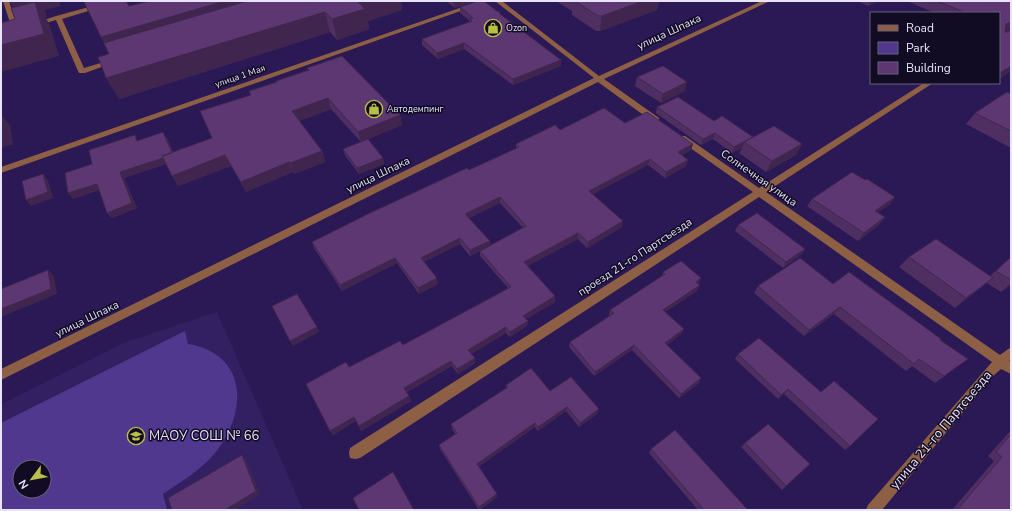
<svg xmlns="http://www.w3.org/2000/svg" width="1012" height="511" viewBox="0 0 1012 511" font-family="'Nunito Sans',sans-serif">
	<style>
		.built { fill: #332062; fill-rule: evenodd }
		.green { fill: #4f388d; fill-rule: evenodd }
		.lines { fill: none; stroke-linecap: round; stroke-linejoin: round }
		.minor { fill: #8d6045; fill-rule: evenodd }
		.wall { fill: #4f2f61; fill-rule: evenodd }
		.shaded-wall { fill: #40264f }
		.building { fill: #5c3771; stroke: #40264f }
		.labels { text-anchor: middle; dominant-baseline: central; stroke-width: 3; stroke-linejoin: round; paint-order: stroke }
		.far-poi-label { font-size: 9px; fill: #e7e4fb; stroke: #110b24; text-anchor: start }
		.far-street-label { font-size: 9px; fill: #e7e4fb; stroke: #110b24 }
		.street-label { font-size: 11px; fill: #e7e4fb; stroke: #110b24 }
		.near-street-label { font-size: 13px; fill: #e7e4fb; stroke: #110b24 }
		.near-poi-label { font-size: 13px; fill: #e7e4fb; stroke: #110b24; text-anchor: start }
	</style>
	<rect width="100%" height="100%" fill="#2a1954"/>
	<path class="built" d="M 217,312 L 303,510 L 1,510 L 1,404 L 121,344 ZM 20,467 L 44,467 L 44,491 L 20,491 Z"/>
	<path class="green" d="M 185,331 L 188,344 C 248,354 248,412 216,452 C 201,470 182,481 163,494 L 167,510 L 1,510 L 1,423 ZM 20,467 L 44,467 L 44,491 L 20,491 Z"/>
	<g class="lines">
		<path class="minor" d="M 3,1 L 9,1 L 18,29 L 17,30 L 12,29 Z
			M 111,1 L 121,1 L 62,19 L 84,68 L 114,59 L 118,61 L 85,73 L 79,73 L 78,71 L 56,20 L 35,26 L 32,24 L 56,16 Z
			M 480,1 L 489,1 L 1,173 L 1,167 Z
			M 495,1 L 502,1 L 599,76 L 762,1 L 770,1 L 604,79 L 659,118 L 659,122 L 653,122 L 598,82 L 1,380 L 1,369 L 594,78 Z
			M 924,83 L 933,83 L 766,192 L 1000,355 L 1011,347 L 1011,359 L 1009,361 L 1011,362 L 1011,374 L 1001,369 L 993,376 L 882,510 L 866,510 L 868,505 L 992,362 L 759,197 L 360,458 L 355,459 L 350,458 L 349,453 L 350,448 L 753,192 L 679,140 L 678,138 L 679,136 L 685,136 L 759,188 Z"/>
	</g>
	<path class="wall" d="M 150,1 L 401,1 L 402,10 L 368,21 L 369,29 L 337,40 L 330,32 L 119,99 L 109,54 L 104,43 L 101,37 L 129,6 Z
		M 446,1 L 475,1 L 455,8 Z
		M 556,1 L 659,1 L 657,10 L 600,31 L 596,31 L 572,15 L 572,11 Z
		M 858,1 L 879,1 L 868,6 Z
		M 907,1 L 1011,1 L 1011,29 L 1005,31 L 1007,32 L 1011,30 L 1011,71 L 999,79 L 999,13 L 935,13 Z
		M 460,7 L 500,14 L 561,66 L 513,85 L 464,49 L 438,59 L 422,45 L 422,39 L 469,22 L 469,20 L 460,13 Z
		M 307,68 L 400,115 L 402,125 L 368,139 L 383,158 L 384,164 L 359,174 L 345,155 L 343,149 L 361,142 L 331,109 L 299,121 L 322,151 L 325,162 L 294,174 L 293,172 L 246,192 L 231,166 L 178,186 L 166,164 L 124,178 L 137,208 L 112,218 L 107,213 L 99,190 L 73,199 L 68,193 L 92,164 L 138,140 L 167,138 L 173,152 L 212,138 L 250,95 L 249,91 L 276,82 L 308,70 Z
		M 637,77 L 685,91 L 661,103 L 635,86 Z
		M 1011,94 L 1011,148 L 966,124 L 975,113 Z
		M 657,107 L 714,121 L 753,137 L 802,144 L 796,155 L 766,172 L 739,153 L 742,148 L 732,153 L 713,139 L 701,145 L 656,113 Z
		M 625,123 L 693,144 L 691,150 L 682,155 L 688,160 L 686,166 L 665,178 L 648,165 L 593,194 L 622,227 L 587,248 L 578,239 L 527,266 L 555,302 L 526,319 L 528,321 L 527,326 L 510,337 L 506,333 L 471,354 L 475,363 L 458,374 L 452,366 L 407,392 L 409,396 L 411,401 L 361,431 L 356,421 L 333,435 L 330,431 L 349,367 L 403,345 L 508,288 L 480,256 L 480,251 L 470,256 L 460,244 L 424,262 L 438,284 L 419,294 L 397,263 L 342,291 L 314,248 L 312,242 L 516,149 L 516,144 L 560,130 ZM 500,203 L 523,228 L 490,246 L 490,241 L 469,218 Z
		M 865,180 L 895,197 L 889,205 L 878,212 L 885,217 L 879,225 L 858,241 L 807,206 L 812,199 Z
		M 738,225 L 805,249 L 802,254 L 783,268 L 735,231 Z
		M 909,257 L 990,276 L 1011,257 L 1011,284 L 1001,292 L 987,283 L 955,308 L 899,267 Z
		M 663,272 L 699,284 L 698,284 L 697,291 L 665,312 L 684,329 L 681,334 L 667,345 L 699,383 L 679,398 L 632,350 L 594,376 L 569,347 L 570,342 L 610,316 L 609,315 L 610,310 L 662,276 Z
		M 833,284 L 940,340 L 968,359 L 935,383 L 912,366 L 906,371 L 834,314 L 804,336 L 754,293 L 758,286 Z
		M 759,338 L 850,446 L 845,450 L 784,394 L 778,399 L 735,359 L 738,354 Z
		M 506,385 L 550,391 L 597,414 L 579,427 L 566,411 L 538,431 L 535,427 L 479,466 L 497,497 L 480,510 L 479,510 L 440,449 L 439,445 L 455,434 L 452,429 L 451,424 L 506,389 Z
		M 1011,430 L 1011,510 L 952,510 L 994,461 L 988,456 Z
		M 745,443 L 786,486 L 782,490 L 741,447 Z
		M 651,449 L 748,510 L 698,510 L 649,453 Z"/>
	<path class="shaded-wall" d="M 9,1 L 59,1 L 61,6 L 45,10 L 47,17 L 45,17 L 49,23 L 59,56 L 1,72 L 1,45 L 24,23 Z
		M 225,1 L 290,1 L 113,58 L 101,37 Z
		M 363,1 L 401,1 L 402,10 L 368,21 L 369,29 L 337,40 L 332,19 L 358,2 Z
		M 459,1 L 475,1 L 455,8 L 454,3 Z
		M 643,1 L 659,1 L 657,10 L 600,31 L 602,16 Z
		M 871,1 L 879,1 L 868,6 Z
		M 325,12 L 330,32 L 119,99 L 106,78 Z
		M 1011,22 L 1011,29 L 999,34 L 1006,24 Z
		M 464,43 L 464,49 L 438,59 L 437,53 Z
		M 561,60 L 561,66 L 513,85 L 513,79 Z
		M 1011,66 L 1011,71 L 999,79 L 999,74 L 1000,73 Z
		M 687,82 L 685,91 L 661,103 L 663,94 Z
		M 328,98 L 331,109 L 296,122 L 292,111 Z
		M 1,115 L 10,125 L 13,144 L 1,148 Z
		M 400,115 L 402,125 L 361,142 L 358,132 Z
		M 163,132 L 167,138 L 176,160 L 124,178 L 137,208 L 112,218 L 107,213 L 120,172 Z
		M 715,133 L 713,139 L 701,145 L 703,139 Z
		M 744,142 L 742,148 L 732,153 L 734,147 Z
		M 693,144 L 691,150 L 676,158 L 678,152 Z
		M 802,144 L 796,155 L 766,172 L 772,161 Z
		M 322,151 L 325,162 L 294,174 L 290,163 Z
		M 225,155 L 231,166 L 178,186 L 172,176 Z
		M 383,158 L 384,164 L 359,174 L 357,168 Z
		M 650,159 L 648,165 L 588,197 L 589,191 Z
		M 688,160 L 686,166 L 665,178 L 666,172 Z
		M 289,162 L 293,172 L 246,192 L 241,182 Z
		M 43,174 L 48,180 L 53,198 L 31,206 L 26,200 Z
		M 97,184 L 101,189 L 73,199 L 68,193 Z
		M 500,197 L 500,203 L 465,220 L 465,214 Z
		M 895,197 L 889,205 L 869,218 L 875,211 Z
		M 885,217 L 879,225 L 858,241 L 864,233 Z
		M 623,221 L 622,227 L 587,248 L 588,242 Z
		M 578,233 L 578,239 L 524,268 L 524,262 Z
		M 460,238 L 460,244 L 422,263 L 421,258 Z
		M 490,241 L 490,247 L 470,256 L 470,250 Z
		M 805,249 L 802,254 L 783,268 L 786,262 Z
		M 395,258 L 397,263 L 342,291 L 340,285 Z
		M 48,270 L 54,276 L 57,294 L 1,317 L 1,309 Z
		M 437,278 L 438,284 L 419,294 L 418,288 Z
		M 701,278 L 699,284 L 693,287 L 696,282 Z
		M 993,278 L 981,288 L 955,308 L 966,298 Z
		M 700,285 L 697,291 L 661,315 L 663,310 Z
		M 555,296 L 555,302 L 523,321 L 523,316 Z
		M 840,307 L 834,314 L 804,336 L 809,330 Z
		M 528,321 L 527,326 L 510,337 L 510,332 Z
		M 317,327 L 319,332 L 293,346 L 290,341 Z
		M 506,327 L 506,333 L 469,355 L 468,350 Z
		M 684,329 L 681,334 L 663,348 L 665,343 Z
		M 634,345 L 632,350 L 594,376 L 595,372 Z
		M 475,358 L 475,363 L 458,374 L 457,369 Z
		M 451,361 L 452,366 L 406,392 L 404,388 Z
		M 701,378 L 699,383 L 679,398 L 681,394 Z
		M 788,389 L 784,394 L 778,399 L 781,395 Z
		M 409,396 L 411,401 L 361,431 L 359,426 Z
		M 567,407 L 566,411 L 538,431 L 538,427 Z
		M 599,409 L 597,414 L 579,427 L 580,423 Z
		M 354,417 L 356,421 L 333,435 L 330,431 Z
		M 535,423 L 535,427 L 477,468 L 477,464 Z
		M 242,455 L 246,459 L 260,494 L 235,510 L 225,510 Z
		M 497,494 L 497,497 L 480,510 L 479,510 L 479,507 Z"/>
	<path class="building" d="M 89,1 L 126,1 L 129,6 L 150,1 L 225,1 L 101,37 L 84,2 Z
		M 247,1 L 363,1 L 358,2 L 365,9 L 332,19 L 325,12 L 106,78 L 98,57 L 109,54 L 104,43 Z
		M 452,1 L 459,1 L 454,3 Z
		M 478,1 L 484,1 L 498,12 L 499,11 L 500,14 L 561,60 L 513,79 L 464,43 L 437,53 L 422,39 L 472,21 L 469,19 L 473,18 L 460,7 Z
		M 575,1 L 643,1 L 602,16 L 598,16 Z
		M 937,1 L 1011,1 L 1011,22 L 1006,24 L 1005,32 L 1007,32 L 1011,30 L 1011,66 L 1000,73 L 999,72 L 999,13 L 966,13 Z
		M 35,2 L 44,34 L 1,45 L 1,23 L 15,19 L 11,8 Z
		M 342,56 L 400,115 L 358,132 L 328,98 L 292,111 L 322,151 L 290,163 L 289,162 L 241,182 L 225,155 L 172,176 L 162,156 L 212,138 L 200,111 L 251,95 L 249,91 L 277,82 L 276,81 L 309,70 L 307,68 Z
		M 663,66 L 687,82 L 663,94 L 637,77 Z
		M 1007,92 L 1011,94 L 1011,131 L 975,113 Z
		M 678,97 L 714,121 L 722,116 L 753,137 L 734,147 L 715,133 L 703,139 L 657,107 Z
		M 604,108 L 625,123 L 647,112 L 693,144 L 678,152 L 688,160 L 666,172 L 650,159 L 589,191 L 623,221 L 588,242 L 578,233 L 524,262 L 555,296 L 523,316 L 528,321 L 510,332 L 506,327 L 468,350 L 475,358 L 457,369 L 451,361 L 404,388 L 409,396 L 359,426 L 354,417 L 330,431 L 306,384 L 346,362 L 349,367 L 400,341 L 403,345 L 511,287 L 480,251 L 526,226 L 500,197 L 465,214 L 490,241 L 470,250 L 460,238 L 421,258 L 437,278 L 418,288 L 395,258 L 340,285 L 312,242 L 370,213 L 467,168 L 469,170 L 519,147 L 516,144 L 555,125 L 560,130 Z
		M 774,126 L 802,144 L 772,161 L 744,142 Z
		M 163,132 L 172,153 L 162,156 L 163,158 L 120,172 L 132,203 L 107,213 L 97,184 L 68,193 L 65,173 L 92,164 L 89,150 L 135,135 L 137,141 Z
		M 368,139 L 383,158 L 357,168 L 343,149 Z
		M 852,172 L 865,180 L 867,179 L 895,197 L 875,211 L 885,217 L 864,233 L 812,199 Z
		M 43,174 L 48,192 L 26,200 L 22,181 Z
		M 757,213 L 805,249 L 786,262 L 738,225 Z
		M 936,239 L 993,278 L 966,298 L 909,257 Z
		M 1011,257 L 1011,280 L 996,271 Z
		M 800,258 L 833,284 L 849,272 L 941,339 L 940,340 L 968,359 L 944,376 L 919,359 L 914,364 L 840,307 L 809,330 L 758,286 Z
		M 681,261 L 701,278 L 696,282 L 700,285 L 663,310 L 684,329 L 665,343 L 701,378 L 681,394 L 634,345 L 595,372 L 570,342 L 614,313 L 610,310 L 665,274 L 663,272 Z
		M 48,270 L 51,289 L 1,309 L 1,289 Z
		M 297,294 L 317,327 L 290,341 L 272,306 Z
		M 759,338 L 821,392 L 834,381 L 878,419 L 850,446 L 788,389 L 781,395 L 738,354 Z
		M 531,368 L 550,391 L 571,377 L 599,409 L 580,423 L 567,407 L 538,427 L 535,423 L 477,464 L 497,494 L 479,507 L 439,445 L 457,433 L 451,424 L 508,387 L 506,385 Z
		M 768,424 L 810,464 L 786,486 L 745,443 Z
		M 675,430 L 748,510 L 704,510 L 651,449 Z
		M 1011,434 L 1011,510 L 957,510 L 1002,457 L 996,452 Z
		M 242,455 L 256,491 L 225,510 L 172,510 L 168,498 Z
		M 393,472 L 414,510 L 359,510 L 353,498 Z"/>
	<defs>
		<symbol id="shop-ring" viewBox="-11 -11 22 22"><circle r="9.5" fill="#110b24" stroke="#bac045" stroke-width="1.5"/><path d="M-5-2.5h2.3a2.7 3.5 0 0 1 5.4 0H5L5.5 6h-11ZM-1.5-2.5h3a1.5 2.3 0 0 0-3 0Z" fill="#bac045"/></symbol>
		<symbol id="school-ring" viewBox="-11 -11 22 22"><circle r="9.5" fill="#110b24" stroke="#bac045" stroke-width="1.5"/><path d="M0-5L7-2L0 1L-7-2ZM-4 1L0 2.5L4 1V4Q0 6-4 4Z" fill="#bac045"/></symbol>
	</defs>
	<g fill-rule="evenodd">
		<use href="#shop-ring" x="483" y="18" width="20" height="20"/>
		<use href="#shop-ring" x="364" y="99" width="20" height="20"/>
		<use href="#school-ring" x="126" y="426" width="20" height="20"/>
	</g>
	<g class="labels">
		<g class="far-poi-label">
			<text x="506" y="28">Ozon</text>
			<text x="387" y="109">Автодемпинг</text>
		</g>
		<g class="far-street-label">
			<text transform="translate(240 76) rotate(-19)">улица 1 Мая</text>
		</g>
		<g class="street-label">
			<text transform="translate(669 32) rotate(-25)">улица Шпака</text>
			<text transform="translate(378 175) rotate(-26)">улица Шпака</text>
			<text transform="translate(759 178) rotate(35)">Солнечная улица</text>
			<text transform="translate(635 257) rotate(-33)">проезд 21-го Партсъезда</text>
			<text transform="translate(87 319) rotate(-26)">улица Шпака</text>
		</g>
		<g class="near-street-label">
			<text transform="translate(941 430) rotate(-50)">улица 21-го Партсъезда</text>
		</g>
		<g class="near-poi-label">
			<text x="149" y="436">МАОУ СОШ № 66</text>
		</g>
	</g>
	<rect width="1012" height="511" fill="none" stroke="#e7e4fb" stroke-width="4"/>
	<rect x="870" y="12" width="130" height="72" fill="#110b24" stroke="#67627a"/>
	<rect x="878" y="25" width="20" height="6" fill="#8d6045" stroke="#67627a"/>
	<text x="906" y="32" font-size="12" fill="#e7e4fb">Road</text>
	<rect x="878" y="42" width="20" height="12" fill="#4f388d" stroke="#67627a"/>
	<text x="906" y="52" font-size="12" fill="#e7e4fb">Park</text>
	<rect x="878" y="62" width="20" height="12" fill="#5c3771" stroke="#67627a"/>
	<text x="906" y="72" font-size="12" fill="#e7e4fb">Building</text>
	<g transform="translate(32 479) rotate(238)"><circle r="19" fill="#110b24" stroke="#67627a"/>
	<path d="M0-3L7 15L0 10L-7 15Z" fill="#bac045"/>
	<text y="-6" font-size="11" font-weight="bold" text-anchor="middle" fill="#e7e4fb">N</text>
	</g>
</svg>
